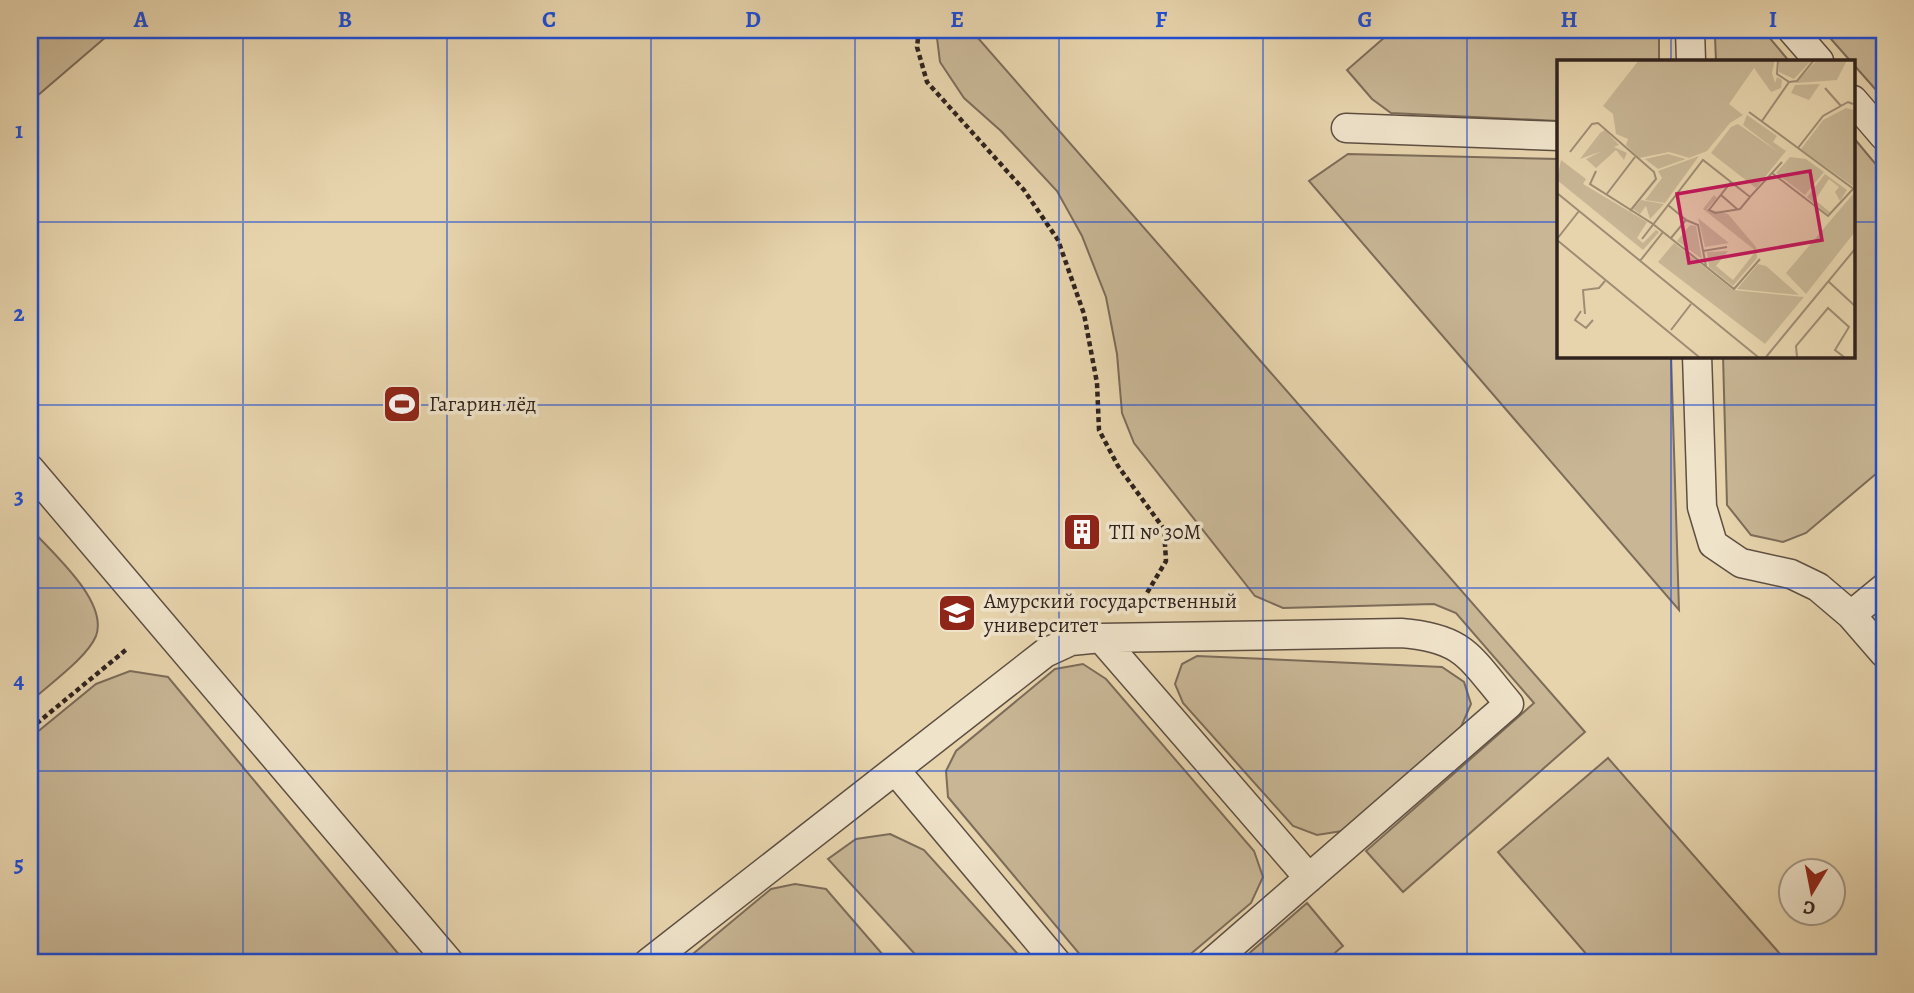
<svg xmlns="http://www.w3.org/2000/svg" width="1914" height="993" viewBox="0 0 1914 993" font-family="Alegreya,serif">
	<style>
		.green { fill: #c8b695; stroke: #7c6c5a; stroke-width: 2 }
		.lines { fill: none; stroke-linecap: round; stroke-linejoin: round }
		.service-casing { stroke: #5e4f42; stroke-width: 31 }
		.path { stroke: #30231e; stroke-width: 4.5; stroke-dasharray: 5 3.5; stroke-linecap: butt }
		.service { stroke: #efe3ca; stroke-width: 28 }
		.grid { fill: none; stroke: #1d4ed8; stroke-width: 2; stroke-opacity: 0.55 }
		.labels { text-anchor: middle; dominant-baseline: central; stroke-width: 7; stroke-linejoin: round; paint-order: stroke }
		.poi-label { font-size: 21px; fill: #30231e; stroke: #efe3ca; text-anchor: start }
		.inset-road { fill: none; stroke: #9e8d74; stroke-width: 2 }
		.view { fill: #c2185b; fill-opacity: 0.15; stroke: #c2185b; stroke-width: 3.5 }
		.inset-edge { fill: none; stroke: #30231e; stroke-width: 3.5 }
		.neatline { fill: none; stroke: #1d4ed8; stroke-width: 2.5 }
		.grid-label { font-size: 23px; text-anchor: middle; font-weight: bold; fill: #1d4ed8 }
	</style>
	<rect width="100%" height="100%" fill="#e7d4ad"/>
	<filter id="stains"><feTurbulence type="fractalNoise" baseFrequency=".00286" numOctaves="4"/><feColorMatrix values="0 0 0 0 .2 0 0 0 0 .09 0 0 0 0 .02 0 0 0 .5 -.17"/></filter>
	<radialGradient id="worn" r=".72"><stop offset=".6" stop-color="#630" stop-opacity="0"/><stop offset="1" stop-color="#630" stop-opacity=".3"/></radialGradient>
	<path class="green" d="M 30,30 L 114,30 L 30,102 Z
		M 936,30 L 971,30 L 1585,732 L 1403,892 L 1366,851 L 1534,703 L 1456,613 L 1434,604 L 1283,608 L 1255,596 L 1134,443 L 1122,413 L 1117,354 L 1106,297 L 1082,236 L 1057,191 L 1001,131 L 964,98 L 940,62 Z
		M 1393,30 L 1659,30 L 1659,61 L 1559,61 L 1559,121 L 1391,113 L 1372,99 L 1347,70 Z
		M 1723,30 L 1763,30 L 1789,61 L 1716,61 L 1715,37 Z
		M 1823,30 L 1884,30 L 1884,99 Z
		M 1853,137 L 1884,174 L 1884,467 L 1806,533 L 1783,542 L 1751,535 L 1727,505 L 1723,355 L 1853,355 Z
		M 1348,154 L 1559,159 L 1559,355 L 1671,355 L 1679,610 L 1309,181 Z
		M 30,528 C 51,552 109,601 96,636 C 87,658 48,685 30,702 Z
		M 1197,656 L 1442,667 L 1464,682 L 1471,704 L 1461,727 L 1342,831 L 1317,835 L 1293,826 L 1183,703 L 1175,684 L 1182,664 Z
		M 1083,664 L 1106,679 L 1254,851 L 1263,877 L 1251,903 L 1180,963 L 1087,963 L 948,797 L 946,771 L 956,751 L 1055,669 Z
		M 130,671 L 168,677 L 406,963 L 30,963 L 30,738 L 96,684 Z
		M 1608,758 L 1788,963 L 1594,963 L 1498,852 Z
		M 890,834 L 924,850 L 1026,963 L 923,963 L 828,859 L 856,839 Z
		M 795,884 L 826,889 L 890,963 L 682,963 L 771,889 Z
		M 1307,903 L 1343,946 L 1323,963 L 1238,963 Z"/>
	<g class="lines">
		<defs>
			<path id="service" d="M 1690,30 L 1691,61
				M 1792,30 L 1819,61
				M 1853,100 L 1884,136
				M 1346,128 L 1559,136
				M 1697,355 L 1702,507 L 1713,544 L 1741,563 L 1791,574 L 1818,587 L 1851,615
				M 30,469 L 450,963
				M 1884,588 L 1851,615 L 1884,653
				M 1101,638 L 1309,878
				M 895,770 L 1045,653 L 1071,641 L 1101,638 L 1401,633 C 1465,638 1470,658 1509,704 L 1211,963
				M 648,963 L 895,770 L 1057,963"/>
		</defs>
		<use href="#service" class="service-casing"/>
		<path class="path" d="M 919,30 L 917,47 L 927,82 L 1024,190 L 1058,240 L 1084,314 L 1097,383 L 1099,430 L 1118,466 L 1164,529 L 1166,561 L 1147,593
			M 30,729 L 127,649"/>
		<use href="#service" class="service"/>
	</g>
	<path class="grid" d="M 243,30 L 243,963M 447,30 L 447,963M 651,30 L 651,963M 855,30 L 855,963M 1059,30 L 1059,963M 1263,30 L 1263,963M 1467,30 L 1467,963M 1671,30 L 1671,61M 30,222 L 1559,222M 1853,222 L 1884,222M 1671,355 L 1671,963M 30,405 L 1884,405M 30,588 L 1884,588M 30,771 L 1884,771"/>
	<defs>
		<symbol id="stadium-square" viewBox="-11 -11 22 22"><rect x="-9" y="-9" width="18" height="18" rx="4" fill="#8f2418" stroke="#efe3ca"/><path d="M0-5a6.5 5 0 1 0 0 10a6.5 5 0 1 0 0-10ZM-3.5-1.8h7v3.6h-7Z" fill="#fff"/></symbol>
		<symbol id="building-square" viewBox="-11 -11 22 22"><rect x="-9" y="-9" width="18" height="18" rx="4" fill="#8f2418" stroke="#efe3ca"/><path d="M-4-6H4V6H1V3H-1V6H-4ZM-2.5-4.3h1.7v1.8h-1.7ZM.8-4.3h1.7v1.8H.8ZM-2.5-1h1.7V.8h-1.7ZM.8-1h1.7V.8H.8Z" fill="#fff"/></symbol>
		<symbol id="university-square" viewBox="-11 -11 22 22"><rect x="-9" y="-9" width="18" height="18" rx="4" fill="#8f2418" stroke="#efe3ca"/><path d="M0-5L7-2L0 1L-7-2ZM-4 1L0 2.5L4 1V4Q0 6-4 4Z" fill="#fff"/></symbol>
	</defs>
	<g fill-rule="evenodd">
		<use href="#stadium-square" x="380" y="382" width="44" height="44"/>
		<use href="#building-square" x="1060" y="510" width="44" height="44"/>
		<use href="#university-square" x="935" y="591" width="44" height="44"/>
	</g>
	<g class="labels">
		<g class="poi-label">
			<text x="429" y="404">Гагарин лёд</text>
			<text x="1109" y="532">ТП № 30М</text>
			<text x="984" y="601">Амурский государственный<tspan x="984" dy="24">университет</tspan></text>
		</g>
	</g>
	<g transform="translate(1557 60)">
		<rect width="298" height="298" fill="#e7d4ad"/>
		<path d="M 82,0 L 218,0 L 215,13 L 218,23 L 220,17 L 225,20 L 224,28 L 214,32 L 197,8 L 172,44 L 186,55 L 173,63 L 150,91 L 132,98 L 112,92 L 82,98 L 69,85 L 71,79 L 59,74 L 56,54 L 46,46 ZM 222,0 L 255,0 L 237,19 L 222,12 ZM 260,0 L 290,0 L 280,20 L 239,23 ZM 263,24 L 252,40 L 234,33 L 238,25 ZM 289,48 L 297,50 L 297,127 L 244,89 L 266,60 ZM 190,55 L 220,76 L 216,82 L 229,91 L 199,128 L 154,93 L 174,67 L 181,64 L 224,94 L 186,65 ZM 48,70 L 62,85 L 23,99 L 43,73 ZM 55,86 L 70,93 L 67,100 L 59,90 L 39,108 L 29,99 ZM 111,94 L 129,99 L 101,109 L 88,99 ZM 142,96 L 108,143 L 88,140 L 105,118 L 101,111 ZM 233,97 L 249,99 L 267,112 L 248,135 L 219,113 ZM 4,100 L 29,119 L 26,124 L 90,162 L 80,178 L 86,183 L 99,170 L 102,172 L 86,190 L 0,120 ZM 268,114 L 290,130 L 283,141 L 278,132 L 282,127 L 272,119 L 258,140 L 274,153 L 270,154 L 250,137 ZM 296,134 L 297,173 L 249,234 L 229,213 ZM 157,135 L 160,138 L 150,149 L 171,154 L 199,187 L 200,198 L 176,226 L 152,207 L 150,192 L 171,191 L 159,206 L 176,220 L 199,191 L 146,149 ZM 84,140 L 107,144 L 93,159 L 89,146 L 83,154 L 76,149 ZM 141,158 L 172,183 L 148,187 ZM 133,165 L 139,166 L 145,199 L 120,181 ZM 117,183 L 176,230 L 247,237 L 208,284 L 101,202 ZM 201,204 L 209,206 L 242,235 L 180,229 Z" fill="#c8b695"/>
		<path class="inset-road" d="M 232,22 L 240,21 L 257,0M 268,28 L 284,46M 192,52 L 298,130M 205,61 L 232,22 L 220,14 L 221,0M 241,88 L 266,56 L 291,42 L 296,44M 13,92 L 35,64 L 41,63 L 97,112 L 99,119 L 73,151M 39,111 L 33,124 L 96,164 L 177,229 L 203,199M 215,113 L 271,156 L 296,129M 174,122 L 152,150 L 158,153 L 183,149 L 193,137M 0,133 L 201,297M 49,135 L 78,97M 164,135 L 180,149M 111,145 L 129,160 L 114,178M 129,160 L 141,165 L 149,206M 0,179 L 22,151M 85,179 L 146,100 L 193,137 L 225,102M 0,180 L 142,297M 146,191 L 170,187M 83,201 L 106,172M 271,221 L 298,246M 24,251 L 18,260 L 29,268 L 36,260M 28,254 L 26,230 L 42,228 L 48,221M 114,270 L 134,244M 209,297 L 298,189M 240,297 L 239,286 L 271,248 L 292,267 L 278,290 L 287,297"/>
		<path class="view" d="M 253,111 L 265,180 L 132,203 L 120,134 Z"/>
		<rect width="298" height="298" class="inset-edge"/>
	</g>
	<rect width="1914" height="993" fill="none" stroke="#e7d4ad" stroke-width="77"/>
	<g transform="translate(1812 892) rotate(190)"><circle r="33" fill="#efe3ca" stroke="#a39685" stroke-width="2"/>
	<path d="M0-5L12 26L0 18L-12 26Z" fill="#8f2418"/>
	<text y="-10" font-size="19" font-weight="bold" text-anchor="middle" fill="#30231e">С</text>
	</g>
	<rect x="38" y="38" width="1838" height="916" class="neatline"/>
	<g class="grid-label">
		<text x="141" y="27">A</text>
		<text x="345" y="27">B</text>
		<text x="549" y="27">C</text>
		<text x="753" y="27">D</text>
		<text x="957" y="27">E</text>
		<text x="1161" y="27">F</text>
		<text x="1365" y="27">G</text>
		<text x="1569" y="27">H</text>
		<text x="1773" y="27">I</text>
		<text x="19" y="138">1</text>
		<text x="19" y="321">2</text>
		<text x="19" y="504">3</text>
		<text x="19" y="688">4</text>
		<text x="19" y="871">5</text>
	</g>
	<rect width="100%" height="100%" filter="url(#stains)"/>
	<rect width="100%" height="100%" fill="url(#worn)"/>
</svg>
